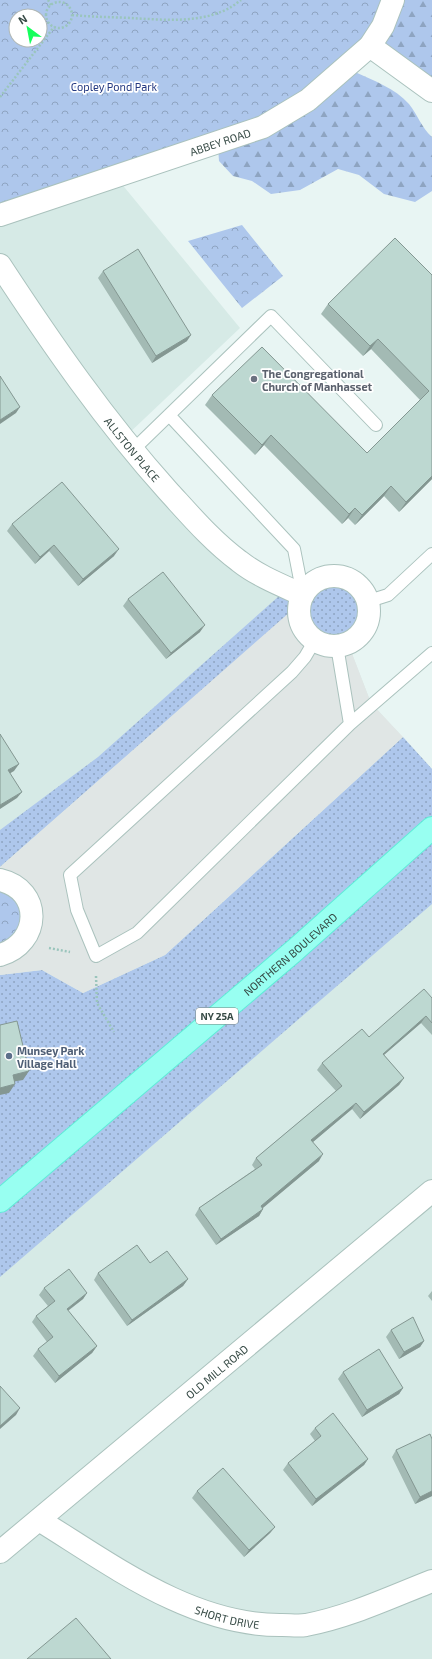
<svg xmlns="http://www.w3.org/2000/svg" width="432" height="1659" viewBox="0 0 432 1659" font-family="'Exo 2',sans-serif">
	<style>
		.residential { fill: #d6eae6; fill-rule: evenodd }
		.grass { fill: url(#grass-dots) }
		.forest { fill: url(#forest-firs) }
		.park { fill: url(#park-crowns); fill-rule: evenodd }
		.parking { fill: #e0e6e5 }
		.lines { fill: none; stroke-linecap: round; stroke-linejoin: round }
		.service-casing { stroke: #aac2bd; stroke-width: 14 }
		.minor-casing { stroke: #aac2bd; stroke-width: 24 }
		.primary-casing { stroke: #5fedd8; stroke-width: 24 }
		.path { stroke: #9ac5bc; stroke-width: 2.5; stroke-dasharray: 2 2; stroke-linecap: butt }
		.service { stroke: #fff; stroke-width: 12 }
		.minor { stroke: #fff; stroke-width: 22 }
		.primary { stroke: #98fff1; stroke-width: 22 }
		.wall { fill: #a3bab4 }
		.shaded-wall { fill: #849792 }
		.building { fill: #bdd8d1; stroke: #849792 }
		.worship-dot { fill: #6b7280; stroke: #fff; stroke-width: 1.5 }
		.service-dot { fill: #5c6f8a; stroke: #fff; stroke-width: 1.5 }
		.labels { text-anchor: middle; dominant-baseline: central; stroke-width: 3.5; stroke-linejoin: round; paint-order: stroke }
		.shield { fill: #fff; stroke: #72807d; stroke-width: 1 }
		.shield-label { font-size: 10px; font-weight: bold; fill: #364a45 }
		.park-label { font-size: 11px; fill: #243981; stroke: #fff }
		.street-label { font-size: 11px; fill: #364a45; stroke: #fff }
		.worship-label { font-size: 11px; font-weight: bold; fill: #5b616d; stroke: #fff; text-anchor: start }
		.service-label { font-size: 11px; font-weight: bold; fill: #4e5e75; stroke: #fff; text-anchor: start }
	</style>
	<defs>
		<pattern id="grass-dots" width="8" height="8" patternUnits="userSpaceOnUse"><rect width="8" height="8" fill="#aec7ec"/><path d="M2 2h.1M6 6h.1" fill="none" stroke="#8ea4c1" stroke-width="1.8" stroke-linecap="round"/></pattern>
		<pattern id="forest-firs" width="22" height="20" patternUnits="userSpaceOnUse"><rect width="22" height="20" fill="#aec7ec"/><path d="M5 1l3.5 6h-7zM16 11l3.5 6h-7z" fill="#8ea4c1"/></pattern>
		<pattern id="park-crowns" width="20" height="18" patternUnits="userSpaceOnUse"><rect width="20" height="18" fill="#aec7ec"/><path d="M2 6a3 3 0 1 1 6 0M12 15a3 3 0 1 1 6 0" fill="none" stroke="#8ea4c1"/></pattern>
	</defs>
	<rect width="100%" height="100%" fill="#e8f5f3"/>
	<path class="residential" d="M 0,0 L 432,0 L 370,46 L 116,177 L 240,328 L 125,437 L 215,538 L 338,618 L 371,703 L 432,769 L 432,1659 L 0,1659 ZM 16,16 L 40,16 L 40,40 L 16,40 Z"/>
	<path class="grass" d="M 332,575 C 347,577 360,581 366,596 C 385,637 323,667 302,626 C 299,619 300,612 299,605 L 0,867 L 0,830 L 98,757 L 288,588 L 304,592 C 312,582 320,578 332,575 Z
		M 403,737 L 432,769 L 432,904 L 0,1277 L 0,975 L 42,970 L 83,993 L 165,955 Z"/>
	<path class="forest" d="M 220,0 L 432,0 L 432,83 L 396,57 L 382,40 L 355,72 C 374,81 395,88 409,104 C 418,115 421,127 432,137 L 432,191 L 415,202 L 384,194 L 359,175 L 338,169 L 300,190 L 271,194 L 252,181 L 233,176 L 219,161 L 217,133 Z"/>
	<path class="park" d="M 0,0 L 393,0 L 383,26 L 308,100 L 0,216 ZM 16,16 L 40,16 L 40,40 L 16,40 Z
		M 242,225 L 283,276 L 242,308 L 188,241 Z
		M 0,880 L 31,911 L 0,955 Z"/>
	<path class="parking" d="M 299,604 L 302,625 L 307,634 L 315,640 L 326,645 L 337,646 L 348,643 L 371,703 L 403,737 L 165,955 L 83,993 L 42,970 L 0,975 L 0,955 L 31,922 L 0,880 L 0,867 Z"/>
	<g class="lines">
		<defs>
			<path id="service" d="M 169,415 L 294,549 L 303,595
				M 133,450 L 271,316 L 376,425
				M 369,601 L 388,595 L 432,554
				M 315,640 L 305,657 L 292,672 L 70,875 L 77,910 L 96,956 L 137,933 L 350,724 L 337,646
				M 350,724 L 432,653"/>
			<g id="minor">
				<path d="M 370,46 L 432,91"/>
				<path id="s1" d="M 0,215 L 263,127 L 308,100 L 370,46 L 383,26 L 393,0"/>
				<path id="s2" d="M 0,265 C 51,343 105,421 168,491 C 190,515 212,541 239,561 C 258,576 281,585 303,595"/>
				<circle cx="334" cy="611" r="35"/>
				<path d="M 0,880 C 43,890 41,943 0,955"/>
				<path id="s3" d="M 39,1520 C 112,1565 192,1626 282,1625 C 290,1625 299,1626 306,1625 C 349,1617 391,1597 432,1581"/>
				<path id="s4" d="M 0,1552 L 432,1191"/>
			</g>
			<g id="primary">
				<path id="s5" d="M 0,1201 L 295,950 L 432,828"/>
			</g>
		</defs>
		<use href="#service" class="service-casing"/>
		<use href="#minor" class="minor-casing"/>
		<use href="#primary" class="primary-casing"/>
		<path class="path" d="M 48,0 L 51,5
			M46 15a13 13 0 1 1 26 0a13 13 0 1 1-26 0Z
			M 72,15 C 92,17 111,17 131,18 C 167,20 211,25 241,0
			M 0,97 L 54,27
			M 49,948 L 70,952
			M 96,976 L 97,1003 L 114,1032"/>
		<use href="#service" class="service"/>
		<use href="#minor" class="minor"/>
		<use href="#primary" class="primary"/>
	</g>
	<path class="wall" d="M 103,271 L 187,341 L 152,363 L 98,278 Z
		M 432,275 L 432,479 L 399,512 L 384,496 L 355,525 L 348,518 L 342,524 L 264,445 L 255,455 L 205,405 L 212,395 L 367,453 L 420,400 L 371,349 L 363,356 L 321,314 L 328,304 Z
		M 12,524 L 114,556 L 78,586 L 49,551 L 35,564 L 7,531 Z
		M 128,599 L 200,632 L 166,659 L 123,606 Z
		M 432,998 L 432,1035 L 421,1023 L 384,1055 L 404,1078 L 399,1085 L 360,1119 L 352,1109 L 313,1142 L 319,1161 L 262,1208 L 263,1209 L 259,1216 L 216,1245 L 195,1215 L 199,1208 L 255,1169 L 252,1165 L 256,1158 L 336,1091 L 317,1070 L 322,1063 L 369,1037 Z
		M 150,1263 L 188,1279 L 183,1286 L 127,1326 L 94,1280 L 98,1273 Z
		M 44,1288 L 87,1293 L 83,1299 L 68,1311 L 97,1346 L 92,1353 L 55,1383 L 33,1356 L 38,1349 L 47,1342 L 32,1322 L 36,1316 L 48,1306 L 39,1295 Z
		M 432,1291 L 432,1301 L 428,1296 Z
		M 391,1330 L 424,1341 L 420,1347 L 399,1359 L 386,1337 Z
		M 343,1372 L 403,1388 L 399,1394 L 362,1417 L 338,1379 Z
		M 315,1428 L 368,1459 L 364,1465 L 312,1506 L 283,1470 L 288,1463 L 315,1441 L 310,1434 Z
		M 432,1439 L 432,1496 L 415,1504 L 392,1457 L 396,1450 Z
		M 197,1491 L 275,1527 L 270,1533 L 244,1557 L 192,1498 Z"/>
	<path class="shaded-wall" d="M 191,335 L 187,341 L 152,363 L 156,356 Z
		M 378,339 L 371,349 L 363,356 L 370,346 Z
		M 20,407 L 16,413 L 0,424 L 0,420 Z
		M 271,435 L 264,445 L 255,455 L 262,445 Z
		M 432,476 L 432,479 L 399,512 L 406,502 Z
		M 391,486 L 384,496 L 355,525 L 362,515 Z
		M 355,508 L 348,518 L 342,524 L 349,514 Z
		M 54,545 L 49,551 L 35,564 L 40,557 Z
		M 119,549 L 114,556 L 78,586 L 83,579 Z
		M 205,625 L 200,632 L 166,659 L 171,653 Z
		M 19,764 L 14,771 L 4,777 L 8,770 Z
		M 22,792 L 17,798 L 0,809 L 0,805 Z
		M 426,1016 L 421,1023 L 378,1060 L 383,1054 Z
		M 29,1071 L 23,1080 L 6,1083 L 13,1075 Z
		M 404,1078 L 399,1085 L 360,1119 L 364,1112 Z
		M 15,1084 L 9,1093 L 0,1095 L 0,1088 Z
		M 356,1103 L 352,1109 L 307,1147 L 311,1140 Z
		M 323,1154 L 319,1161 L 257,1213 L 261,1206 Z
		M 263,1209 L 259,1216 L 216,1245 L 221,1239 Z
		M 188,1279 L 183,1286 L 127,1326 L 132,1320 Z
		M 87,1293 L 83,1299 L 62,1315 L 67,1309 Z
		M 424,1341 L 420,1347 L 399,1359 L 404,1352 Z
		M 97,1346 L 92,1353 L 55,1383 L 59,1376 Z
		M 403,1388 L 399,1394 L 362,1417 L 367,1410 Z
		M 20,1408 L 16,1415 L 0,1429 L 0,1426 Z
		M 368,1459 L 364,1465 L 312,1506 L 316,1499 Z
		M 432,1491 L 432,1496 L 415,1504 L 420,1497 Z
		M 275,1527 L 270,1533 L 244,1557 L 249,1550 Z"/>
	<path class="building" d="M 395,238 L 432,275 L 432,476 L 406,502 L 391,486 L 362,515 L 355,508 L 349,514 L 271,435 L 262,445 L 212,395 L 262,347 L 367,453 L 429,391 L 378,339 L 370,346 L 328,304 Z
		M 138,249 L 191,335 L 156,356 L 103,271 Z
		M 0,376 L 20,407 L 0,420 Z
		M 62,482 L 119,549 L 83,579 L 54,545 L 40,557 L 12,524 Z
		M 163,572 L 205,625 L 171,653 L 128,599 Z
		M 0,734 L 19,764 L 8,770 L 22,792 L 0,805 Z
		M 424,989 L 432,998 L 432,1023 L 426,1016 L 383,1054 L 404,1078 L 364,1112 L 356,1103 L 311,1140 L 323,1154 L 261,1206 L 263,1209 L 221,1239 L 199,1208 L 262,1165 L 256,1158 L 342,1086 L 322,1063 L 362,1029 L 369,1037 Z
		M 17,1021 L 29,1071 L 13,1075 L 15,1084 L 0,1088 L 0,1025 Z
		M 137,1245 L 150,1263 L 167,1251 L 188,1279 L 132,1320 L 98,1273 Z
		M 69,1269 L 87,1293 L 67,1309 L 97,1346 L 59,1376 L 38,1349 L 53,1337 L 36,1316 L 55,1301 L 44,1288 Z
		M 413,1317 L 424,1341 L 404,1352 L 391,1330 Z
		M 379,1349 L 403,1388 L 367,1410 L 343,1372 Z
		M 0,1386 L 20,1408 L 0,1426 Z
		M 333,1413 L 368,1459 L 316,1499 L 288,1463 L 321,1436 L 315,1428 Z
		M 430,1434 L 432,1439 L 432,1491 L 420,1497 L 396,1450 Z
		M 223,1468 L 275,1527 L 249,1550 L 197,1491 Z
		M 76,1618 L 111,1659 L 27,1659 Z"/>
	<circle class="worship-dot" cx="254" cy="379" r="4"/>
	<circle class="service-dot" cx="9" cy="1056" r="4"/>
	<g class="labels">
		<rect class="shield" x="196" y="1008" width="42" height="16" rx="3"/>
		<g class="shield-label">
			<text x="217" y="1016">NY 25A</text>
		</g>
		<g class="park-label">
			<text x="114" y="86">Copley Pond Park</text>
		</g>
		<g class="street-label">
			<text stroke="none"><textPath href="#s1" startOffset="232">ABBEY ROAD</textPath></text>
			<text stroke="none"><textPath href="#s2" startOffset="227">ALLSTON PLACE</textPath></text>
			<text stroke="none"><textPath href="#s5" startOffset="381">NORTHERN BOULEVARD</textPath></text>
			<text stroke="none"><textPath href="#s4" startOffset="282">OLD MILL ROAD</textPath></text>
			<text stroke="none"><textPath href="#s3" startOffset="213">SHORT DRIVE</textPath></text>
		</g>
		<g class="worship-label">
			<text x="262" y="373">The Congregational<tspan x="262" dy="13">Church of Manhasset</tspan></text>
		</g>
		<g class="service-label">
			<text x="17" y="1050">Munsey Park<tspan x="17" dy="13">Village Hall</tspan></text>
		</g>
	</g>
	<g transform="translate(28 28) rotate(328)"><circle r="19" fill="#ffffff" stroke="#afb7b5"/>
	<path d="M0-3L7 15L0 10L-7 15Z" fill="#16ff5c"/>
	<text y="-6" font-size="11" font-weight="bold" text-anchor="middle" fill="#364a45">N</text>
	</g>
</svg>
